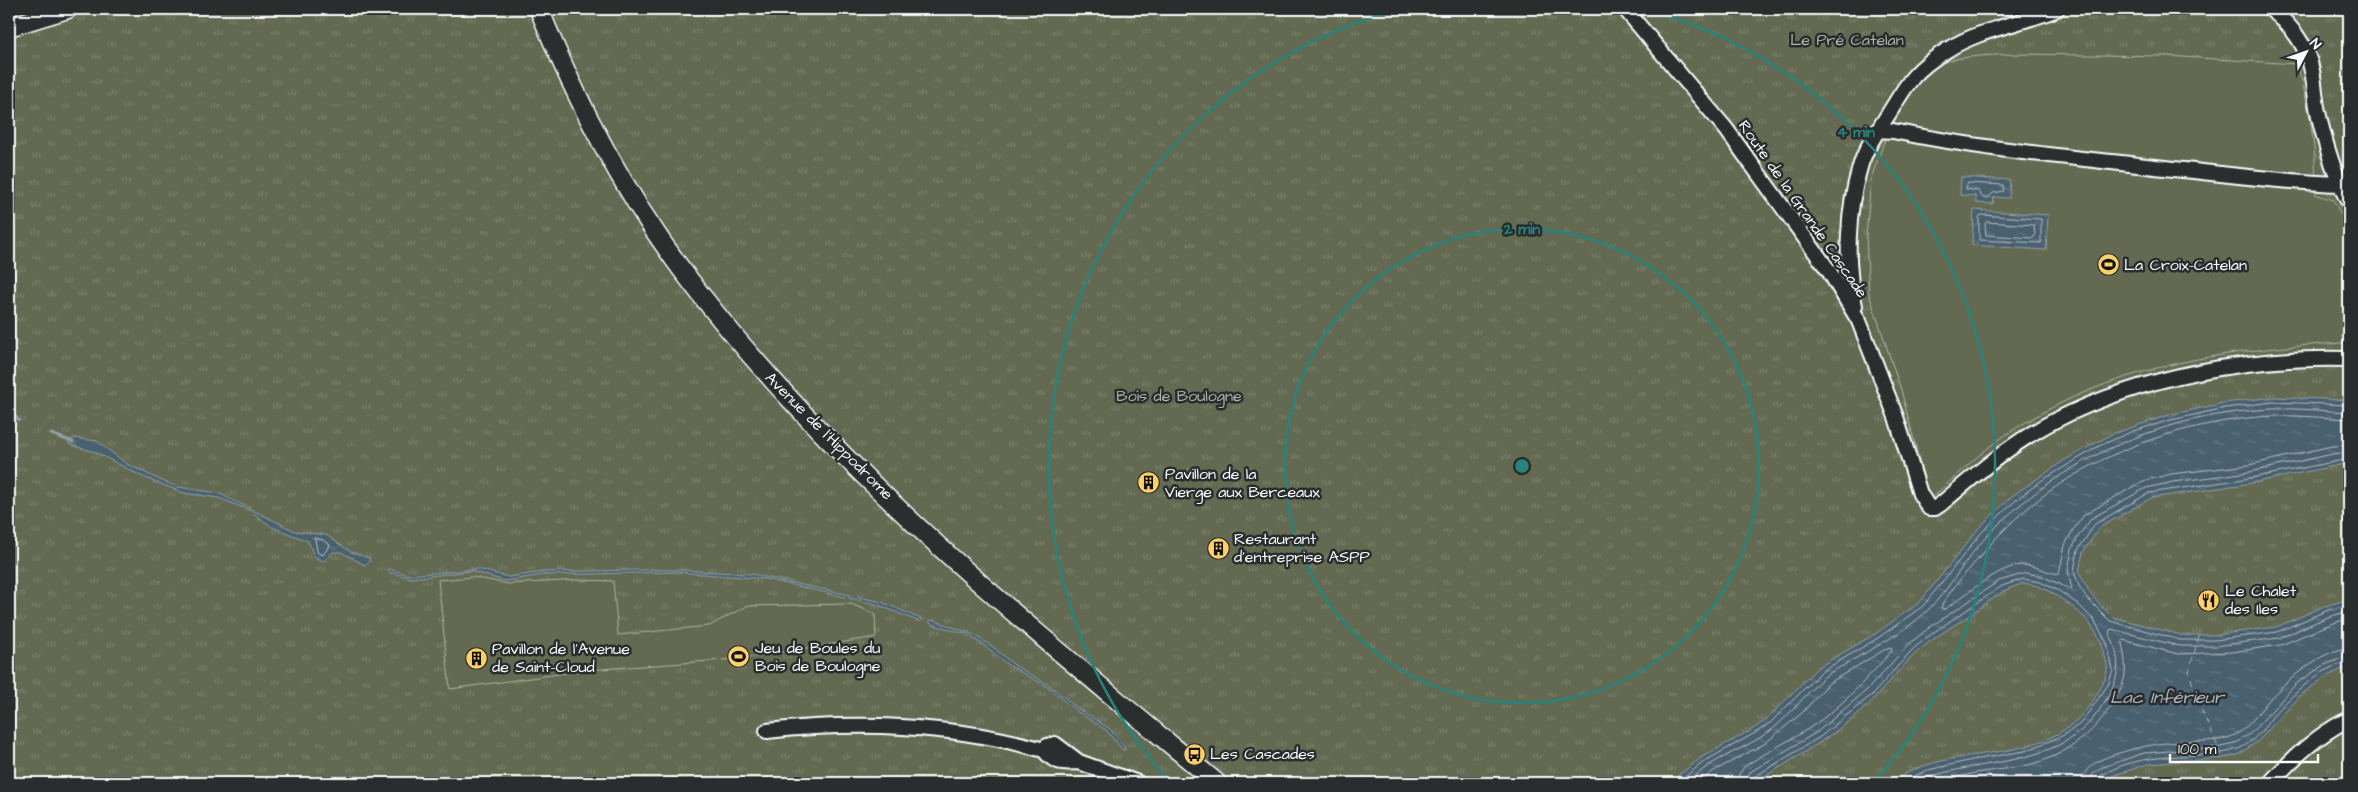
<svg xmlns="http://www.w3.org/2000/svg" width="2358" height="792" viewBox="0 0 2358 792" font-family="'Architects Daughter',sans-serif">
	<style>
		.park { fill: url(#park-tufts); stroke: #b1b5a8 }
		.pitch { fill: #636b51; stroke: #b1b5a8 }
		.water { fill: url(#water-ripples); stroke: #92a0a8 }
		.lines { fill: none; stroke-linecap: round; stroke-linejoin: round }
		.shore { stroke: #b7bfc5; stroke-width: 1 }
		.stream { stroke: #92a0a8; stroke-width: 3 }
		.ferry { stroke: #aeb7be; stroke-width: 1; stroke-dasharray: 6 5; stroke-linecap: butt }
		.minor-casing { stroke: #fff; stroke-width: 18 }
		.major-casing { stroke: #fff; stroke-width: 21 }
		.minor { stroke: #2a2d2e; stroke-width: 14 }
		.major { stroke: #2a2d2e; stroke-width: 18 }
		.ring { fill: none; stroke: #27847c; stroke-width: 2.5 }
		.labels { text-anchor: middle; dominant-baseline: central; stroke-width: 5; stroke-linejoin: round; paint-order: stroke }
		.park-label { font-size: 16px; fill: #b1b5a8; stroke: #2a2d2e }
		.street-label { font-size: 16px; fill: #fff; stroke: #2a2d2e }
		.poi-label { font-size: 16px; fill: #fff; stroke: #2a2d2e; text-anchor: start }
		.water-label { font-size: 18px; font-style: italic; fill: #aeb7be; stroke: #2a2d2e }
		.centre { fill: #27847c; stroke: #2a2d2e; stroke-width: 2.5 }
		.ring-label { font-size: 15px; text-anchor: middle; font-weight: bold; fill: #27847c; stroke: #2a2d2e; stroke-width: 5; stroke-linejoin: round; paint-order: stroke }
	</style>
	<defs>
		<pattern id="park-tufts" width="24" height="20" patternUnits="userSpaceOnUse" patternTransform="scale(1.25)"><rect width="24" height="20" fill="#636b51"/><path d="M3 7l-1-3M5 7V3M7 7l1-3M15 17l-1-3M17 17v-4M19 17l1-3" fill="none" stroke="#7a816b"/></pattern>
		<pattern id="water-ripples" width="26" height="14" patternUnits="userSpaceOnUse" patternTransform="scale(1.25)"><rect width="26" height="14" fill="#4a606e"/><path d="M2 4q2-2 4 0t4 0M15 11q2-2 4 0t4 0" fill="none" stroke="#657884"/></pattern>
	</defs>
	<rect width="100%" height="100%" fill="#2a2d2e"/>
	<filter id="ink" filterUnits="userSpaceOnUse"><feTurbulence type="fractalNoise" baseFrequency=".02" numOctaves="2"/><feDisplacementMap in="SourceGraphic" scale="10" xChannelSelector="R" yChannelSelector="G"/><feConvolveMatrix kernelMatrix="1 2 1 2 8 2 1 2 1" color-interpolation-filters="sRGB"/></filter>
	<g filter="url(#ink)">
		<path class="park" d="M 9,9 L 2349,9 L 2349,783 L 9,783 Z"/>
		<path class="pitch" d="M 2012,54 L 2166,56 L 2297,64 C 2309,102 2318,156 2315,194 L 2333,200 L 2349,228 L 2349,338 L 2341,343 C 2221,350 2109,366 2007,434 C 1980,452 1956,477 1931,498 L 1928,494 L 1901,390 L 1869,294 L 1866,237 L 1871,178 L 1887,134 L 1893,131 L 1891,119 C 1902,103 1917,79 1932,68 C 1951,55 1989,56 2012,54 Z
			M 473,577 L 508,584 L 578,580 L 613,581 L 618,635 L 709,626 L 747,606 L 851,604 L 875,614 L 876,637 L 738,659 L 588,670 L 450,689 L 438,580 Z"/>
		<path class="water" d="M 1961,177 L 2010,180 L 2009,198 L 1994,197 L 1993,204 L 1976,203 L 1976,196 L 1960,195 Z
			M 1974,210 L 2048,215 L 2046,250 L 1972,245 Z
			M 2273,397 L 2349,400 L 2349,463 L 2252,483 L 2151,498 L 2099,528 L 2083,552 L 2079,572 L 2091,595 L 2112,617 L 2181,635 L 2215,635 L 2276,627 L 2325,606 L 2349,599 L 2349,666 L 2327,676 L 2303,693 L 2258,741 L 2238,755 L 2223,758 L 2148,764 L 2109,777 L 2098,783 L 1891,783 C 1944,742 2028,767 2078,719 C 2089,708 2104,687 2107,671 C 2108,667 2106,661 2105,656 C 2101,634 2086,616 2067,603 C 2056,595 2037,582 2022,584 C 2005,588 1991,600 1977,610 C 1956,625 1933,637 1915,654 C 1895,673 1879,696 1858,714 C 1827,740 1792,760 1757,781 L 1753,783 L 1669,783 L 1702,757 L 1753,729 L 1767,719 L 1817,668 L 1875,634 L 1920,602 L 1978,529 L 2012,496 L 2065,460 L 2112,434 L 2169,415 L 2224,403 Z
			M 73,438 L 97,441 L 127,464 L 160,480 L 178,487 L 218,493 L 295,531 L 326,535 L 351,552 L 369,558 L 370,561 L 365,565 L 341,552 L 333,552 L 324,561 L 315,558 L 308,541 L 272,527 L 251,511 L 219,498 L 184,493 L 143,477 L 95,452 L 71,445 L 68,443 Z
			M 389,569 L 409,575 L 478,569 L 508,577 L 544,572 L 638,570 L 682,570 L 751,574 L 882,602 L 921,619 L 920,622 L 876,604 L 766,579 L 678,572 L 542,575 L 505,581 L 471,571 L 412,578 L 388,572 Z
			M 933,620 L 974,635 L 993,647 L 1014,665 L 1049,685 L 1077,708 L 1110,729 L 1126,749 L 1123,750 L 1106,730 L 1075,710 L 1046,686 L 1008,665 L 984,645 L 966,634 L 931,624 L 929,621 Z"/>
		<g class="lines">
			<path class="shore" d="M 1968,183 L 2003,185 L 2004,191 L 1993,193 L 1988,198 L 1983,198 L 1978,191 L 1966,189 Z
				M 1981,215 L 2041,219 L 2041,243 L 1979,240 L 1979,218 Z
				M 1987,222 L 2034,225 L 2035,236 L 2033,238 L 1986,235 L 1985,224 Z
				M 2349,419 C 2324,418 2299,415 2273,416 C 2163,422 2049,469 1980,557 C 1970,568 1945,596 1941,608 L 1945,609 C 1965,596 2001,563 2026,565 C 2037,566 2048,573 2059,574 L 2065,545 L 2073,530 L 2084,515 L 2143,481 L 2171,474 L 2249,465 L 2332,446 L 2349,445
				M 2349,459 L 2251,478 L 2149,493 L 2095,524 L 2078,550 L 2074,571 L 2079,586 L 2087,598 L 2110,621 L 2180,640 L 2215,640 L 2277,632 L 2326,611 L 2349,604
				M 315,538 L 323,540 L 330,545 L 323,555 L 318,553 Z
				M 1677,783 L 1705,761 L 1755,733 L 1770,723 L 1821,672 L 1878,638 L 1923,606 L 1981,533 L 2016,500 L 2041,481 L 2099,446 L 2133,431 L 2171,420 L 2225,408 L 2273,402 L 2349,405
				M 1687,783 C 1694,777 1701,771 1708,766 C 1730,752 1754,744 1774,728 C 1792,713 1806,693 1824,677 C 1832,671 1843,666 1851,661 C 1877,646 1906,631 1927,611 C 1950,589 1965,559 1987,536 C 2061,458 2167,413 2274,409 C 2299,408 2324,411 2349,412
				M 1699,783 L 1712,772 L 1764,744 L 1802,713 L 1829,683 L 1889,647 L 1892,648 L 1892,651 C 1867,678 1843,706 1811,727 C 1790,741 1766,752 1745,766 L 1739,774 L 1738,783
				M 1745,783 L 1750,772 L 1817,732 L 1868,689 L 1909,644 L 1930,627 L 1999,581 L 2026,573 L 2042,576 L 2072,590 L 2068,570 L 2072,549 L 2079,535 L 2092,518 L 2146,488 L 2173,482 L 2250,472 L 2333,454 L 2349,452
				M 1752,783 L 1754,777 L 1820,737 L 1873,694 L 1913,649 L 1934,632 L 2002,586 L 2023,579 L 2040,582 L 2059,591 L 2078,604 L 2094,620 L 2107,643 L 2113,670 L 2108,685 L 2080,724 L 2062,736 L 2025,751 L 1972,760 L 1928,770 L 1899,783
				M 1913,783 C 1966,759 2041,769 2085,727 C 2094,719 2100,709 2106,700 C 2121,676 2121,658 2109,632 L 2111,629 L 2179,646 L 2215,646 L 2279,638 L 2328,617 L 2349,611
				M 1934,783 C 1947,780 1961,776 1975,773 C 1992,770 2010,769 2028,765 C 2062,757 2091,737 2110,707 C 2127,680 2128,674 2122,643 L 2123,640 L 2178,654 L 2232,652 L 2281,645 L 2331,624 L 2349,618
				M 2082,783 C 2083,767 2097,761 2110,756 C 2134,748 2155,743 2181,742 C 2197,741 2214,742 2230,737 C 2246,732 2257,714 2268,701 C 2285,682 2322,649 2349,648
				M 2090,783 L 2093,774 L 2103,767 L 2144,753 L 2221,747 L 2234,744 L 2251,733 L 2296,684 L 2322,666 L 2349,655
				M 2096,783 L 2098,778 C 2125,758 2164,757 2196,755 C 2213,754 2229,754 2244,746 C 2256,739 2265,727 2273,716 C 2290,697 2322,665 2349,662"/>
			<path class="stream" d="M 9,411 L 19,420
				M 51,434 L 73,442"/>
			<path class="ferry" d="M 2199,636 L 2189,671 L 2197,700 L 2223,758"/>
			<defs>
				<path id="minor" d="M 1625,9 L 1726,129 L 1829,271 L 1859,321 L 1896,417 L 1920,494 L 1929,508 L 1935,508 L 1941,504 C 1976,474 2013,442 2054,421 C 2142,376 2251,356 2349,359
					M 2270,9 C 2290,23 2308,47 2312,71 C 2315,85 2315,99 2318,112 C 2325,144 2334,174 2349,203
					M 1878,130 L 1893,131 C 1979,149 2068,157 2155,167 C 2217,173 2278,182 2340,184
					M 1855,306 C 1845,261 1847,211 1860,167 C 1866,146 1880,128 1891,110 C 1909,80 1916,69 1947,50 C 1980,29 2021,24 2057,9
					M 767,731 C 859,721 954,725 1044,750
					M 1079,762 C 1064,763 1054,764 1044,750 L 1047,746 L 1055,744 L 1079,762 L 1138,783
					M 2270,783 C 2293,758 2316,736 2347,720"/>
				<path id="major" d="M 539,9 C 576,100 623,191 682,270 C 830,468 1028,626 1217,783
					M 9,27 L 68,9"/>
			</defs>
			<use href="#minor" class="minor-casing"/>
			<use href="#major" class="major-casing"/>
			<use href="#minor" class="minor"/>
			<use href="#major" class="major"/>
		</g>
	</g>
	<g class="ring">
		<circle cx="1522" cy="466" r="237"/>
		<path d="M1170 782A473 473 0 0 1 1400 9M1644 9A473 473 0 0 1 1874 782"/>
	</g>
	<defs>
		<symbol id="stadium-disc" viewBox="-11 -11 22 22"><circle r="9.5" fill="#ffd166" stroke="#2a2d2e"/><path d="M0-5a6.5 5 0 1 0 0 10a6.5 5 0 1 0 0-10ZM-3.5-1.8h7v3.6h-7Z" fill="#111"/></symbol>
		<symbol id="building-disc" viewBox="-11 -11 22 22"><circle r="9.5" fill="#ffd166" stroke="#2a2d2e"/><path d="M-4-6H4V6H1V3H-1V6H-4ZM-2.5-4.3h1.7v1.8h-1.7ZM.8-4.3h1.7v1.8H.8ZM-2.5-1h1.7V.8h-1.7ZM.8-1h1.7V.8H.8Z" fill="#111"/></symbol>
		<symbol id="restaurant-disc" viewBox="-11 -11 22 22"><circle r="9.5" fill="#ffd166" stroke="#2a2d2e"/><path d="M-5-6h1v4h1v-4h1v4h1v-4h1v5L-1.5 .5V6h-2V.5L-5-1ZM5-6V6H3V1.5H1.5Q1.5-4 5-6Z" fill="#111"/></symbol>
		<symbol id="bus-disc" viewBox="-11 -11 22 22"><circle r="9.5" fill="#ffd166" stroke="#2a2d2e"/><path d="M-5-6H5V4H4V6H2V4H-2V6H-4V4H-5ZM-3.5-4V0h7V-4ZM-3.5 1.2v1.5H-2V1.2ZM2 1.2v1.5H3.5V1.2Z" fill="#111"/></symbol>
	</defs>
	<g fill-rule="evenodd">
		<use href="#stadium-disc" x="2096" y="252" width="25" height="25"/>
		<use href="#building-disc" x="1136" y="470" width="25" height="25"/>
		<use href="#building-disc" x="1206" y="536" width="25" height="25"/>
		<use href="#restaurant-disc" x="2196" y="588" width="25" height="25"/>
		<use href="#stadium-disc" x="726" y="644" width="25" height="25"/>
		<use href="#building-disc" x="464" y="646" width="25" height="25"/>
		<use href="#bus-disc" x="1182" y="742" width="25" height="25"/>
	</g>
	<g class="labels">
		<g class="park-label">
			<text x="1847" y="40">Le Pré Catelan</text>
			<text x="1179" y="396">Bois de Boulogne</text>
		</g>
		<g class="street-label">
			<text transform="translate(1803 209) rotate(55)">Route de la Grande Cascade</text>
			<text transform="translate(829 436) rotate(45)">Avenue de l'Hippodrome</text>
		</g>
		<g class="poi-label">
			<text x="2124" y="265">La Croix-Catelan</text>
			<text x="1165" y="474">Pavillon de la<tspan x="1165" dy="18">Vierge aux Berceaux</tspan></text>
			<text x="1234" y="539">Restaurant<tspan x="1234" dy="18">d'entreprise ASPP</tspan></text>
			<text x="2225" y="591">Le Chalet<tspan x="2225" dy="18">des Iles</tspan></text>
			<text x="755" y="648">Jeu de Boules du<tspan x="755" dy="18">Bois de Boulogne</tspan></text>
			<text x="492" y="649">Pavillon de l'Avenue<tspan x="492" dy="18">de Saint-Cloud</tspan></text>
			<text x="1210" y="754">Les Cascades</text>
		</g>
		<g class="water-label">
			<text x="2167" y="697">Lac Inférieur</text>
		</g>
	</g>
	<circle cx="1522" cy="466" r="8" class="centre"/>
	<g class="ring-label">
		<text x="1856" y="137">4 min</text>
		<text x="1522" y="234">2 min</text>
	</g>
	<rect width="2358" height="792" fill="none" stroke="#2a2d2e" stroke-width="30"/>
	<rect x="15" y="15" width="2328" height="762" fill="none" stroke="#fff" stroke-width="2" filter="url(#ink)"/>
	<g transform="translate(2306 52) rotate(49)" stroke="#2a2d2e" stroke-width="4" paint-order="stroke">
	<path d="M0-4L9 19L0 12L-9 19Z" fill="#ffffff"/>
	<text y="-8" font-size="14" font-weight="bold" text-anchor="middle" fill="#ffffff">N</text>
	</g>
	<path d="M2170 754v8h148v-8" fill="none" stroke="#ffffff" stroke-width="2.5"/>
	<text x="2178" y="754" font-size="15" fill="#ffffff" stroke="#2a2d2e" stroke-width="4" paint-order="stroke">100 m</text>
</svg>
